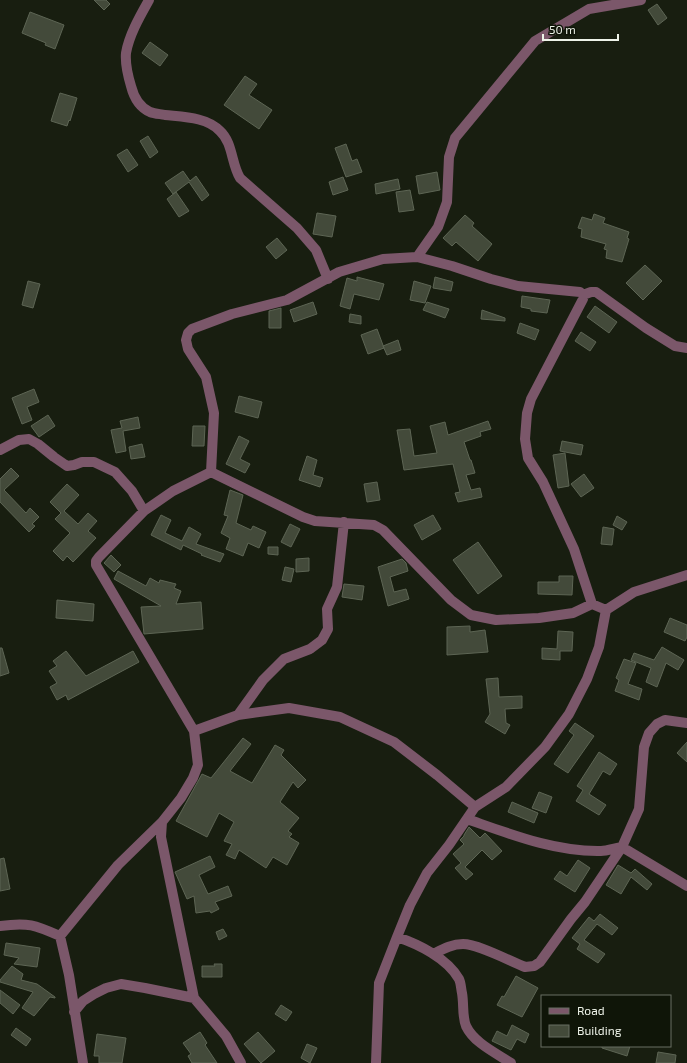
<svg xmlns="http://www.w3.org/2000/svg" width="687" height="1063" viewBox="0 0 687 1063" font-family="'Exo 2',sans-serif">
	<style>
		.building { fill: #434a3a; stroke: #5d6554 }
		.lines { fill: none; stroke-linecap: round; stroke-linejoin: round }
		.minor { stroke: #7b576a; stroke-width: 10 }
	</style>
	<rect width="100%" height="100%" fill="#181e10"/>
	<path class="building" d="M 94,0 L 106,0 L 110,4 L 104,10 Z
		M 657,4 L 667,18 L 658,25 L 648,10 Z
		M 30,12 L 64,25 L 55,49 L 45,45 L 46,43 L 22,33 Z
		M 150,42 L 168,55 L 160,66 L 142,53 Z
		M 245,76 L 257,84 L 249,95 L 272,110 L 259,129 L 224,105 Z
		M 60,93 L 77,98 L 70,121 L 69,120 L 67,126 L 51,121 Z
		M 148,136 L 158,152 L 150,158 L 140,141 Z
		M 346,144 L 352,161 L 357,159 L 362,172 L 346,177 L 335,148 Z
		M 127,149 L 138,165 L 128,172 L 117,155 Z
		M 183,171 L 190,181 L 196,176 L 209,195 L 202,201 L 189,182 L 173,194 L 165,183 Z
		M 437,172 L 440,190 L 419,194 L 416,176 Z
		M 343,177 L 348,190 L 333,195 L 329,182 Z
		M 398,179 L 400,189 L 376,194 L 375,184 Z
		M 410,190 L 414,210 L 399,212 L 396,192 Z
		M 176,192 L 189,211 L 179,217 L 167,199 Z
		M 317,213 L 336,216 L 332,237 L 313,234 Z
		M 594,214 L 605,218 L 603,223 L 629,232 L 627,238 L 629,239 L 622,262 L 606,258 L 607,250 L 604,249 L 606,244 L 581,237 L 582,229 L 578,228 L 582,217 L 592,220 Z
		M 465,215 L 474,223 L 472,226 L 492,244 L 478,261 L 456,242 L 452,246 L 443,238 Z
		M 277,238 L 287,250 L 276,259 L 266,247 Z
		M 645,265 L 662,281 L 643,300 L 626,283 Z
		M 357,277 L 384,284 L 379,300 L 354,294 L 350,309 L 340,306 L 347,278 L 357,281 Z
		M 435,277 L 453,282 L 451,291 L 433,288 Z
		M 28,281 L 40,284 L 33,308 L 22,305 Z
		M 414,281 L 431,286 L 425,303 L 410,300 Z
		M 522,296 L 550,300 L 547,313 L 531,311 L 531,309 L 521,307 Z
		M 313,302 L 317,314 L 294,322 L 290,310 Z
		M 427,302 L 449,309 L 445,318 L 423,310 Z
		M 595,306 L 617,322 L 609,333 L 587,317 Z
		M 281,308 L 281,328 L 269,328 L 269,311 Z
		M 482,310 L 505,318 L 505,321 L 481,319 Z
		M 350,314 L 361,316 L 361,324 L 349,322 Z
		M 520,323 L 539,330 L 535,340 L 517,333 Z
		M 377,329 L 384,348 L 368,354 L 361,335 Z
		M 581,332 L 596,342 L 590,351 L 575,341 Z
		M 398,340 L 401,350 L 387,355 L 383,346 Z
		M 34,389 L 39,402 L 27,407 L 32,420 L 22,424 L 12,398 Z
		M 239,396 L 262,402 L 258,418 L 235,412 Z
		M 48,415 L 55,426 L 39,437 L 31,426 Z
		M 138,417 L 140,428 L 123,431 L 126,451 L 116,453 L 111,430 L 122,428 L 120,421 Z
		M 488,421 L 491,429 L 480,432 L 481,436 L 464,442 L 470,460 L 471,460 L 475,473 L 466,475 L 471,490 L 480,488 L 482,497 L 458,502 L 455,493 L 460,492 L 453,464 L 404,470 L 397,430 L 410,429 L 414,456 L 437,453 L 430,426 L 445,422 L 448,435 Z
		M 193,426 L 205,426 L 204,446 L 192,446 Z
		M 239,436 L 249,441 L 240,459 L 250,464 L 245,473 L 226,464 Z
		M 562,441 L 583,445 L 581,455 L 560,451 Z
		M 142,444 L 145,457 L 131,459 L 129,447 Z
		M 565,453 L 569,486 L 558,488 L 553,455 Z
		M 307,456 L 317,460 L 313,475 L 323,478 L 320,487 L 299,480 Z
		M 11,468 L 19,476 L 4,490 L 26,513 L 30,508 L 39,517 L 32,524 L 35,526 L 29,532 L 0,502 L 0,479 Z
		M 584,474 L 594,488 L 581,497 L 571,484 Z
		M 377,482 L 380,500 L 367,502 L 364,484 Z
		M 67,484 L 79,495 L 64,511 L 78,524 L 88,513 L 97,521 L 88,531 L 96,538 L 73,562 L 67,556 L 63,561 L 53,551 L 70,533 L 55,519 L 61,513 L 50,502 Z
		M 230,490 L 243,495 L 236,523 L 251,530 L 253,526 L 266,532 L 259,548 L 248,543 L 243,556 L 226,549 L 230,538 L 221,533 L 228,516 L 224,515 Z
		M 161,515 L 171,520 L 165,533 L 182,541 L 189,527 L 201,534 L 196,544 L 224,554 L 220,562 L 201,555 L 202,554 L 183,545 L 181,550 L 151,535 Z
		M 433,515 L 441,529 L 422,540 L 414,525 Z
		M 617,516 L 627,522 L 622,530 L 613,525 Z
		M 290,524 L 300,529 L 291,547 L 281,542 Z
		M 603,527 L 614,529 L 612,545 L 601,544 Z
		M 478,542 L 502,576 L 478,594 L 453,560 Z
		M 268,547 L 278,547 L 278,555 L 268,554 Z
		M 111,555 L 121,565 L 114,572 L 104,563 Z
		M 309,558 L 309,571 L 296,572 L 296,559 Z
		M 402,559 L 406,563 L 408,571 L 390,577 L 394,592 L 406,589 L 409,599 L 388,606 L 378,567 Z
		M 285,567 L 294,569 L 291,582 L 282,580 Z
		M 118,571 L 146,586 L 150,578 L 159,583 L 160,580 L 176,584 L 174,588 L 181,591 L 176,604 L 201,602 L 203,629 L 144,634 L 141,607 L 161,606 L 114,579 Z
		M 559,576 L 573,576 L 572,595 L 538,594 L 538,582 L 559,582 Z
		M 344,584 L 364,586 L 362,600 L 342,597 Z
		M 57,600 L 94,604 L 93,621 L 56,618 Z
		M 670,618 L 687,625 L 687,637 L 685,641 L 664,632 Z
		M 470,626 L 470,632 L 485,630 L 488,652 L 447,655 L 447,627 Z
		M 558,631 L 573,632 L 572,651 L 560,651 L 560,660 L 542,659 L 542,648 L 557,649 Z
		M 662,647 L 684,660 L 678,670 L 666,663 L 657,687 L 646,682 L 651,668 L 631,660 L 634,653 L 654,660 Z
		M 0,648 L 2,648 L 9,673 L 0,676 Z
		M 66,651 L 86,676 L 133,651 L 139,662 L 68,700 L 66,695 L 57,700 L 50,687 L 57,683 L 49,671 L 57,666 L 53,661 Z
		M 624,659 L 636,663 L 628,684 L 642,689 L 639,700 L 615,691 L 619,680 L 616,678 Z
		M 498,678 L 499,697 L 522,696 L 522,708 L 505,709 L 506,723 L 510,725 L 505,734 L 485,722 L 490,714 L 486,679 Z
		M 575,723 L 594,736 L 568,773 L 554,764 L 574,735 L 569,731 Z
		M 243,738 L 251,744 L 230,771 L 252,783 L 275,745 L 284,750 L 281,755 L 306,780 L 298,788 L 293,782 L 280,802 L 299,818 L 288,831 L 292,834 L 289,837 L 299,843 L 287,865 L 273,857 L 266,868 L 239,850 L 235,859 L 226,855 L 232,844 L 224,841 L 234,822 L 219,813 L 207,837 L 176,821 L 202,774 L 211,778 Z
		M 687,742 L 687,762 L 677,753 Z
		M 599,752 L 617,764 L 610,775 L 603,771 L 589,794 L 606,805 L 599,815 L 576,801 L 583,790 L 577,786 Z
		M 539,792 L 552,797 L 546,813 L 532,808 Z
		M 512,802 L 538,813 L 534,823 L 508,812 Z
		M 469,827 L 480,838 L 485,833 L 502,851 L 492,860 L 482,850 L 465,867 L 473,874 L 466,880 L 455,868 L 461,863 L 453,854 L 464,844 L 460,840 L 464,836 L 464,835 Z
		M 210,856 L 215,867 L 199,875 L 208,894 L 228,886 L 232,896 L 215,902 L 219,909 L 211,913 L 210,911 L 196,913 L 194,896 L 187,899 L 175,872 Z
		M 4,858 L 10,889 L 0,891 L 0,859 Z
		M 578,860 L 590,868 L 575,892 L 554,879 L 560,871 L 567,876 Z
		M 618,865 L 631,873 L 635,869 L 652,884 L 647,890 L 631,877 L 621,894 L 606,885 Z
		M 600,914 L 618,928 L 612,935 L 597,924 L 584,940 L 605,954 L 598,963 L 577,949 L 580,944 L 572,938 L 589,917 L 594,921 Z
		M 223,929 L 227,936 L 219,940 L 216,932 Z
		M 6,943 L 40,948 L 37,967 L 14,964 L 19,958 L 4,955 Z
		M 214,964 L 222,964 L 222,977 L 202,977 L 202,966 L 215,966 Z
		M 12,966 L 23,974 L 21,980 L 37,984 L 55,997 L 55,998 L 50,997 L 34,1016 L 22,1008 L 33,992 L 0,982 L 0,980 Z
		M 516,976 L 538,988 L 522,1017 L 497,1005 L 502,996 L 504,997 Z
		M 0,990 L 20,1005 L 13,1014 L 0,1003 Z
		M 281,1005 L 292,1012 L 286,1021 L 275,1014 Z
		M 512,1025 L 529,1034 L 525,1043 L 517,1039 L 511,1050 L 492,1041 L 497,1031 L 507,1036 Z
		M 16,1028 L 31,1039 L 26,1046 L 11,1035 Z
		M 200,1032 L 207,1043 L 205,1045 L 217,1063 L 192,1063 L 188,1056 L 191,1054 L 183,1043 Z
		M 258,1032 L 275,1051 L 261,1063 L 244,1044 Z
		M 97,1034 L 126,1038 L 122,1063 L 99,1063 L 99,1056 L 94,1056 Z
		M 307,1044 L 317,1048 L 310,1063 L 301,1058 Z
		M 602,1046 L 630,1046 L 627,1056 L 602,1048 Z
		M 658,1052 L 676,1055 L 675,1063 L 656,1063 Z"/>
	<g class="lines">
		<path class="minor" d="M 149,0 C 140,16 129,35 126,53 C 125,64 128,76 131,86 C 134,98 139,107 150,112 C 155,114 161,114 165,115 C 183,117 207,117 220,131 C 233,143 231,163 240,178 L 297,228 L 316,250 L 328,279
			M 417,257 L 452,266 L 491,279 L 518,286 L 580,292 L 583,295 L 583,299 L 531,399 L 527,413 L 525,439 L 528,458 L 543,482 L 574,549 L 592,604
			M 583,295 L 591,292 L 596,292 L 646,328 L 675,346 L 687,348
			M 0,450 L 19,440 L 29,439 L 38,444 L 54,457 L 67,466 L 74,465 L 82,462 L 94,462 L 115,472 L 132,491 L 144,511
			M 211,472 L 303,517 L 315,521 L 374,525 L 383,530 L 451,600 L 471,615 L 496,620 L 539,618 L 573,613 L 592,604 L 606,610
			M 238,715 L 263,680 L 284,659 L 310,649 L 322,640 L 328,629 L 327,609 L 337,587 L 344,522
			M 194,731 L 238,715 L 289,708 L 340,717 L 394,742 L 437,775 L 475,807 L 506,787 L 545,747 L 569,714 L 587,679 L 599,647 L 606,610 L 634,592 L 687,575
			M 467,819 C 510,834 555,852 601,851 C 607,851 615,848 622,847 L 687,886
			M 162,822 L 161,837 L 194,998
			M 0,926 C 28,922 35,925 60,936
			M 397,937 C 418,944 447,958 459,979 C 461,983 461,989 462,993 C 464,1004 462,1016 466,1026 C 474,1043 496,1053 511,1063
			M 433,954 C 443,949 452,944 463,944 C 478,944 510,961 525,967 L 534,966 L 540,962 L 571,919 L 585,902 L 622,847 L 639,809 L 644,747 L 649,733 L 657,724 L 665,720 L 687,723
			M 74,1012 L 83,1001 L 94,994 L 106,988 L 121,984 L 145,988 L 194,998 L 226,1036 L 241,1063
			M 83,1063 L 69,975 L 60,936 L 118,865 L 162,822 L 181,798 L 193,778 L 198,765 L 194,731 L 96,565 L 96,561 L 99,557 L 144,511 L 173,491 L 211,472 L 214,413 L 206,377 L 188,349 L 186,340 L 188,333 L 192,329 L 232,314 L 287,300 L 339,272 L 383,259 L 417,257 L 438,227 L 447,202 L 449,157 L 455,138 L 535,41 L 589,9 L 641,0
			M 376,1063 L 379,983 L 397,937 L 410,905 L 427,873 L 449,845 L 475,807"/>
	</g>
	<rect x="541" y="995" width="130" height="52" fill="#0f1508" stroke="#686e62"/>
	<rect x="549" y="1008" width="20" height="6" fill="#7b576a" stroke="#686e62"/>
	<text x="577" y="1015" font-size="12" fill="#eef3e9">Road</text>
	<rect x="549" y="1025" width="20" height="12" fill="#434a3a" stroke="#686e62"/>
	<text x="577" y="1035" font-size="12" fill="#eef3e9">Building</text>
	<path d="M543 34v6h75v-6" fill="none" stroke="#eef3e9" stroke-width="2"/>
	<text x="549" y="34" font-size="12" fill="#eef3e9" stroke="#0f1508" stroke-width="3" paint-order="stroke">50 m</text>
</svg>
